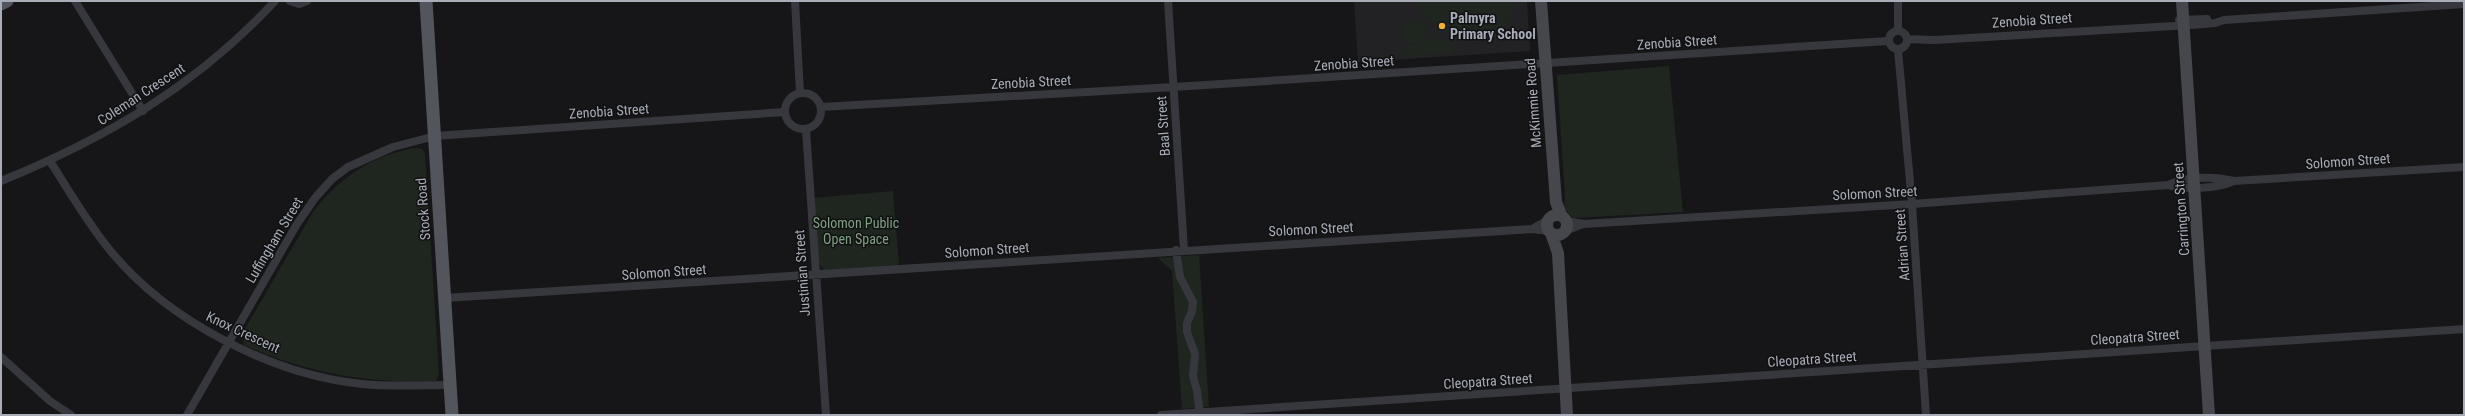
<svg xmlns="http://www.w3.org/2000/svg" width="2465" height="416" viewBox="0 0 2465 416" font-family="'Roboto Condensed',sans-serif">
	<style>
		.built { fill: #222225 }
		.green { fill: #1e261f }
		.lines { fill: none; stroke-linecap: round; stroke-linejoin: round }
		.street { stroke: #37383d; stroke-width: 8 }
		.secondary { stroke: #45474d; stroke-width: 12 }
		.primary { stroke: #53555c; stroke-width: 13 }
		.poi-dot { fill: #f2b134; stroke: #111113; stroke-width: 1.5 }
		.labels { text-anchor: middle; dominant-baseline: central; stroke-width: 3; stroke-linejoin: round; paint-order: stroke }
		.poi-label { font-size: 14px; font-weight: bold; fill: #a8adb8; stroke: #111113; text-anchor: start }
		.street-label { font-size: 14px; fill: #a8adb8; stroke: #111113 }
		.park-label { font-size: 14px; fill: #7fa381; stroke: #111113 }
	</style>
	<rect width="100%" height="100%" fill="#161618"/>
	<path class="built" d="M 1354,1 L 1527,1 L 1530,51 L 1358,62 Z"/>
	<path class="green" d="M 1417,1 L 1513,1 C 1512,54 1422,40 1417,1 Z
		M1403 32a12 12 0 1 1 24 0a12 12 0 1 1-24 0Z
		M 1430,38 C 1441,39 1453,40 1455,52 L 1406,56 L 1404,54 L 1405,46 L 1417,45 Z
		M 1669,66 L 1683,212 L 1573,218 L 1564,208 L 1565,196 L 1557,75 Z
		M 414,148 L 422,149 L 425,153 L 439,375 L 436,381 C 368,384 306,373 244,345 L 243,332 L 313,212 C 339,178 371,156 414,148 Z
		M 893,191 L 899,266 L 824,270 L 819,263 L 813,198 Z
		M 1199,255 L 1209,407 L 1182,409 L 1172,271 L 1158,258 Z"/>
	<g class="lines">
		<path class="street" d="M 75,1 L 143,111
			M 290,1 L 299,4 L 307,1
			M 795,1 L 800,93
			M 1168,1 L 1184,250
			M 2179,20 L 2207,19
			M1889 40a9 9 0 1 1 18 0a9 9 0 1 1-18 0Z
			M 1898,31 L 1898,1
			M 1907,39 L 1934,40 L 2191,25 L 2215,23 L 2224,20 L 2464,4
			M 1898,50 L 1912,204 L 1926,415
			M785 111a18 18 0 1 1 36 0a18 18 0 1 1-36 0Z
			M 821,107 L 1174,87 L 1888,41
			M 806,130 L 826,415
			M 50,161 C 69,191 87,222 109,249 C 166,320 272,375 362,384 C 392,387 421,385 450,385
			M 1,181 C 107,138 197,85 275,1
			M 2168,185 C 2186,176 2214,176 2234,181
			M 1566,221 L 1584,224 L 1912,204 L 2168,185 C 2188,190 2215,189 2234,181 L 2464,167
			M 1532,229 L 1548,220
			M 1565,231 L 1583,224
			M 1176,250 L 1180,277 L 1193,302 L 1192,311 L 1187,323 L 1187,332 L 1195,354 L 1193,376 L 1197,391 L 1200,415
			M 445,298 L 1532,229 L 1549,231
			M 1,357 L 50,401 L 71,415
			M 187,415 L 297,224 L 315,198 L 332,179 L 348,167 L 393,147 L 435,136 L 785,112
			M 1161,415 L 2464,329"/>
		<path class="secondary" d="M 1541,1 L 1556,202 L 1561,215
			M 2182,1 L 2209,415
			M1547 225a10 10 0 1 1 20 0a10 10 0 1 1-20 0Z
			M 1551,233 L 1558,253 L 1567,415"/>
		<path class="primary" d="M 426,1 L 452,415
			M 1,4 L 7,1"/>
	</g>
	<circle class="poi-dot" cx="1442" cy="26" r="4"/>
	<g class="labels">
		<g class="poi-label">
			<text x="1450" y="18">Palmyra<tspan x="1450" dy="16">Primary School</tspan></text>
		</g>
		<g class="street-label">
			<text transform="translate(2032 20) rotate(-4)">Zenobia Street</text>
			<text transform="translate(1677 42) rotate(-4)">Zenobia Street</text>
			<text transform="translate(1354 63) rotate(-4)">Zenobia Street</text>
			<text transform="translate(1031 82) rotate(-3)">Zenobia Street</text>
			<text transform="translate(141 94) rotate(-33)">Coleman Crescent</text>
			<text transform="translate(1533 103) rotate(-94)">McKimmie Road</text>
			<text transform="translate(609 111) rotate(-4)">Zenobia Street</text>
			<text transform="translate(1163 126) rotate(-94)">Baal Street</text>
			<text transform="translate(2348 161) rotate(-4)">Solomon Street</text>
			<text transform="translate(1875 193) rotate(-3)">Solomon Street</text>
			<text transform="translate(423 209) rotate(-94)">Stock Road</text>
			<text transform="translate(2181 209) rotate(-94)">Carrington Street</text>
			<text transform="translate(1311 229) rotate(-3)">Solomon Street</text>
			<text transform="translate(274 240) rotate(-59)">Luffingham Street</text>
			<text transform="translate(1902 245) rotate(-94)">Adrian Street</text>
			<text transform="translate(987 250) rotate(-4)">Solomon Street</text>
			<text transform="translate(664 272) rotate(-4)">Solomon Street</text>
			<text transform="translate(802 273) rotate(-94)">Justinian Street</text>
			<text transform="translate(243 332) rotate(25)">Knox Crescent</text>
			<text transform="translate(2135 337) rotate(-4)">Cleopatra Street</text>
			<text transform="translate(1812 359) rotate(-4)">Cleopatra Street</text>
			<text transform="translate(1488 381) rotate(-4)">Cleopatra Street</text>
		</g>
		<g class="park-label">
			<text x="856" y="223">Solomon Public<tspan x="856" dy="16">Open Space</tspan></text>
		</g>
	</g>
	<rect width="2465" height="416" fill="none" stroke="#a8adb8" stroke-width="4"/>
</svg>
